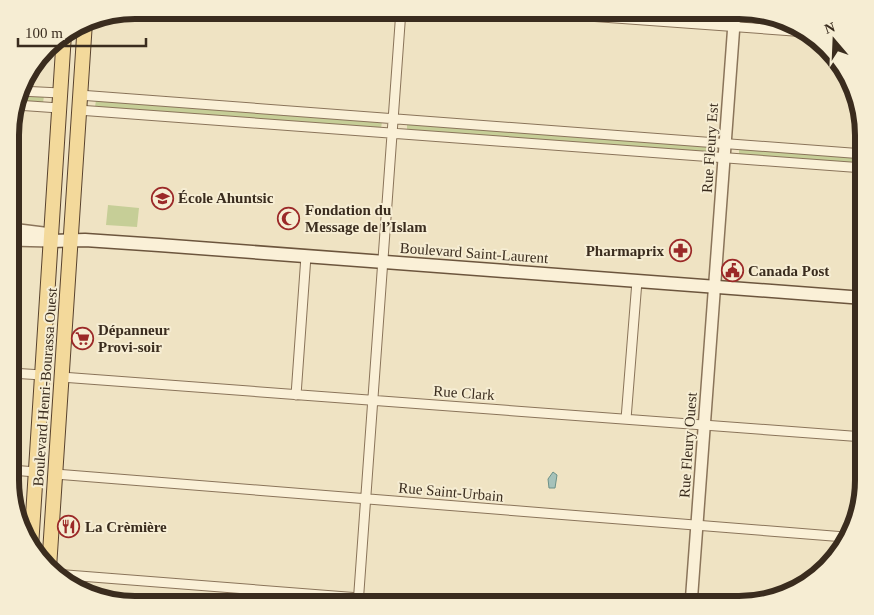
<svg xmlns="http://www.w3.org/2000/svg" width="874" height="615" viewBox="0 0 874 615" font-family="Georgia,serif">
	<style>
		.green { fill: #c6ce97 }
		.water { fill: #a6c2ba; stroke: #6c9188 }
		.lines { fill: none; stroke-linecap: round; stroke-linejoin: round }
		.minor-casing { stroke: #8a745a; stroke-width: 11 }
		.tertiary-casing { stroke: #8a745a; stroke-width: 14 }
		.secondary-casing { stroke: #6c553d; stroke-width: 15 }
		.primary-casing { stroke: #58422e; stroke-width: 16 }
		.minor { stroke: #faf0d7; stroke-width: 9 }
		.tertiary { stroke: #faf0d7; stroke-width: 11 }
		.secondary { stroke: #faf0d7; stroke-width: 12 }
		.primary { stroke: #f3d99b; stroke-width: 14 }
		.labels { text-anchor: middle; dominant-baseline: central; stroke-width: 4; stroke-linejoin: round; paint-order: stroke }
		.street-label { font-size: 15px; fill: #3a2c1e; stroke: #f6edd3 }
		.poi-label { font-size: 15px; font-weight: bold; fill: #3a2c1e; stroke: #f6edd3; text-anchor: start }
		.rim { fill: none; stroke: #3a2c1e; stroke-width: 6 }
	</style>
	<rect width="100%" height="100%" fill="#efe3c3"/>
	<path class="green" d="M 19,94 L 44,96 L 43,103 L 17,101 Z
		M 96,100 L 382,121 L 381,129 L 95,107 Z
		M 407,123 L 711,146 L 711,153 L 407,131 Z
		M 739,149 L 864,158 L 864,164 L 739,155 Z
		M 108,205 L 139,208 L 137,227 L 106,225 Z"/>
	<path class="water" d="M 553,472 L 557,475 L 555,488 L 549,488 L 548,479 Z"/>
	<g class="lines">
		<defs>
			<path id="minor" d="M 506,10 L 807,32
				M 20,91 L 60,93
				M 79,95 L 864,154
				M 16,105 L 59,108
				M 78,110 L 864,168
				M 11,373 L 42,375
				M 61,377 L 864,437
				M 296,395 L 306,256
				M 626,419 L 637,281
				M 11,470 L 36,472
				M 55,474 L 845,537
				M 54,574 L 450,605
				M 358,605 L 401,10"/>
			<path id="tertiary" d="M 11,229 L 51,234
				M 11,240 L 51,241
				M 691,605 L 735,10"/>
			<path id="secondary" d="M 51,241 L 85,240 L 159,245 L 864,298"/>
			<path id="primary" d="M 31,547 L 64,34
				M 49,568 L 85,22"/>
		</defs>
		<use href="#minor" class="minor-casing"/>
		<use href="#tertiary" class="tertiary-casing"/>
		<use href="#secondary" class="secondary-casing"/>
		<use href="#primary" class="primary-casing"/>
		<use href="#minor" class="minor"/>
		<use href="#tertiary" class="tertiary"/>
		<use href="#secondary" class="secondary"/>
		<use href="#primary" class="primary"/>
	</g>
	<defs>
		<symbol id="school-ring" viewBox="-11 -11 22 22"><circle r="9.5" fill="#f6edd3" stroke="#9b2928" stroke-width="1.5"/><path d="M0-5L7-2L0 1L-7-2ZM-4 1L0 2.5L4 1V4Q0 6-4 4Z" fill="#9b2928"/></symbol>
		<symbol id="mosque-ring" viewBox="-11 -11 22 22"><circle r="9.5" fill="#f6edd3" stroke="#9b2928" stroke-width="1.5"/><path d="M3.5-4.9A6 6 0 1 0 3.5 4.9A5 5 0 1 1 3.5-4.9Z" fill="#9b2928"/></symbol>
		<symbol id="pharmacy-ring" viewBox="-11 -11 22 22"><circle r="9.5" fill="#f6edd3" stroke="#9b2928" stroke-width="1.5"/><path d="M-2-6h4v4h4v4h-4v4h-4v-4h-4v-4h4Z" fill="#9b2928"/></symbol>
		<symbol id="civic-ring" viewBox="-11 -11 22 22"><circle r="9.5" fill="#f6edd3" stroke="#9b2928" stroke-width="1.5"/><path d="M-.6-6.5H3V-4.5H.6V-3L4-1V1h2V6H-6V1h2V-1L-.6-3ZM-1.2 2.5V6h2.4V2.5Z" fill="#9b2928"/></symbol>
		<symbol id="supermarket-ring" viewBox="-11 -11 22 22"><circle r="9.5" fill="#f6edd3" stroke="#9b2928" stroke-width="1.5"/><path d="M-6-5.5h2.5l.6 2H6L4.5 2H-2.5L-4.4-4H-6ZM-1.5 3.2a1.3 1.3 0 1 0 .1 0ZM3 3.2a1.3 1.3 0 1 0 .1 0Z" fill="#9b2928"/></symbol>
		<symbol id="restaurant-ring" viewBox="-11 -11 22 22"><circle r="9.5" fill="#f6edd3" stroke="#9b2928" stroke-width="1.5"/><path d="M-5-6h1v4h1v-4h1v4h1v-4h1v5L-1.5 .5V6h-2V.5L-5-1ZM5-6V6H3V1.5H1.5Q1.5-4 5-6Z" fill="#9b2928"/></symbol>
	</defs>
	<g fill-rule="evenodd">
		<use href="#school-ring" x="150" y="186" width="25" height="25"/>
		<use href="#mosque-ring" x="276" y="206" width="25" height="25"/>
		<use href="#pharmacy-ring" x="668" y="238" width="25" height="25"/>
		<use href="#civic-ring" x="720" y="258" width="25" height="25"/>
		<use href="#supermarket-ring" x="70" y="326" width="25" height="25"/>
		<use href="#restaurant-ring" x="56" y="514" width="25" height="25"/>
	</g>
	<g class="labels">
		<g class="street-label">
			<text transform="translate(710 148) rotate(-86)">Rue Fleury Est</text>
			<text transform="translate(474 253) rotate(4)">Boulevard Saint-Laurent</text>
			<text transform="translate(45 387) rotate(-86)">Boulevard Henri-Bourassa Ouest</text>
			<text transform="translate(464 393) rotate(4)">Rue Clark</text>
			<text transform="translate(688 445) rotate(-86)">Rue Fleury Ouest</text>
			<text transform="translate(451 492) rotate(5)">Rue Saint-Urbain</text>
		</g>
		<g class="poi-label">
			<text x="178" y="198">École Ahuntsic</text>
			<text x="305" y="210">Fondation du<tspan x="305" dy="17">Message de l’Islam</tspan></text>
			<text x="664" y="251" text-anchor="end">Pharmaprix</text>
			<text x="748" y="271">Canada Post</text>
			<text x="98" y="330">Dépanneur<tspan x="98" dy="17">Provi-soir</tspan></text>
			<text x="85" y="527">La Crèmière</text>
		</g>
	</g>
	<path d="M0 0H874V615H0ZM135 19H739A116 116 0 0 1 855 135V480A116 116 0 0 1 739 596H135A116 116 0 0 1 19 480V135A116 116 0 0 1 135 19Z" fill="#f6edd3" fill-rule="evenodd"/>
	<path class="rim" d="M135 19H739A116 116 0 0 1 855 135V480A116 116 0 0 1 739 596H135A116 116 0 0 1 19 480V135A116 116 0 0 1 135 19Z"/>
	<g transform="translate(834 40) rotate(341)" stroke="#f6edd3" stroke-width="4" paint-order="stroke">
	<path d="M0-4L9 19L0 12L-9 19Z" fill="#3a2c1e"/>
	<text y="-8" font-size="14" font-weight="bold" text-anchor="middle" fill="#3a2c1e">N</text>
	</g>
	<path d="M18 38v8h128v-8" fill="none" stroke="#3a2c1e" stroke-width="2.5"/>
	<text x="25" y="38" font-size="15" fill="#3a2c1e" stroke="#f6edd3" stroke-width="4" paint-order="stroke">100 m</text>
</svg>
